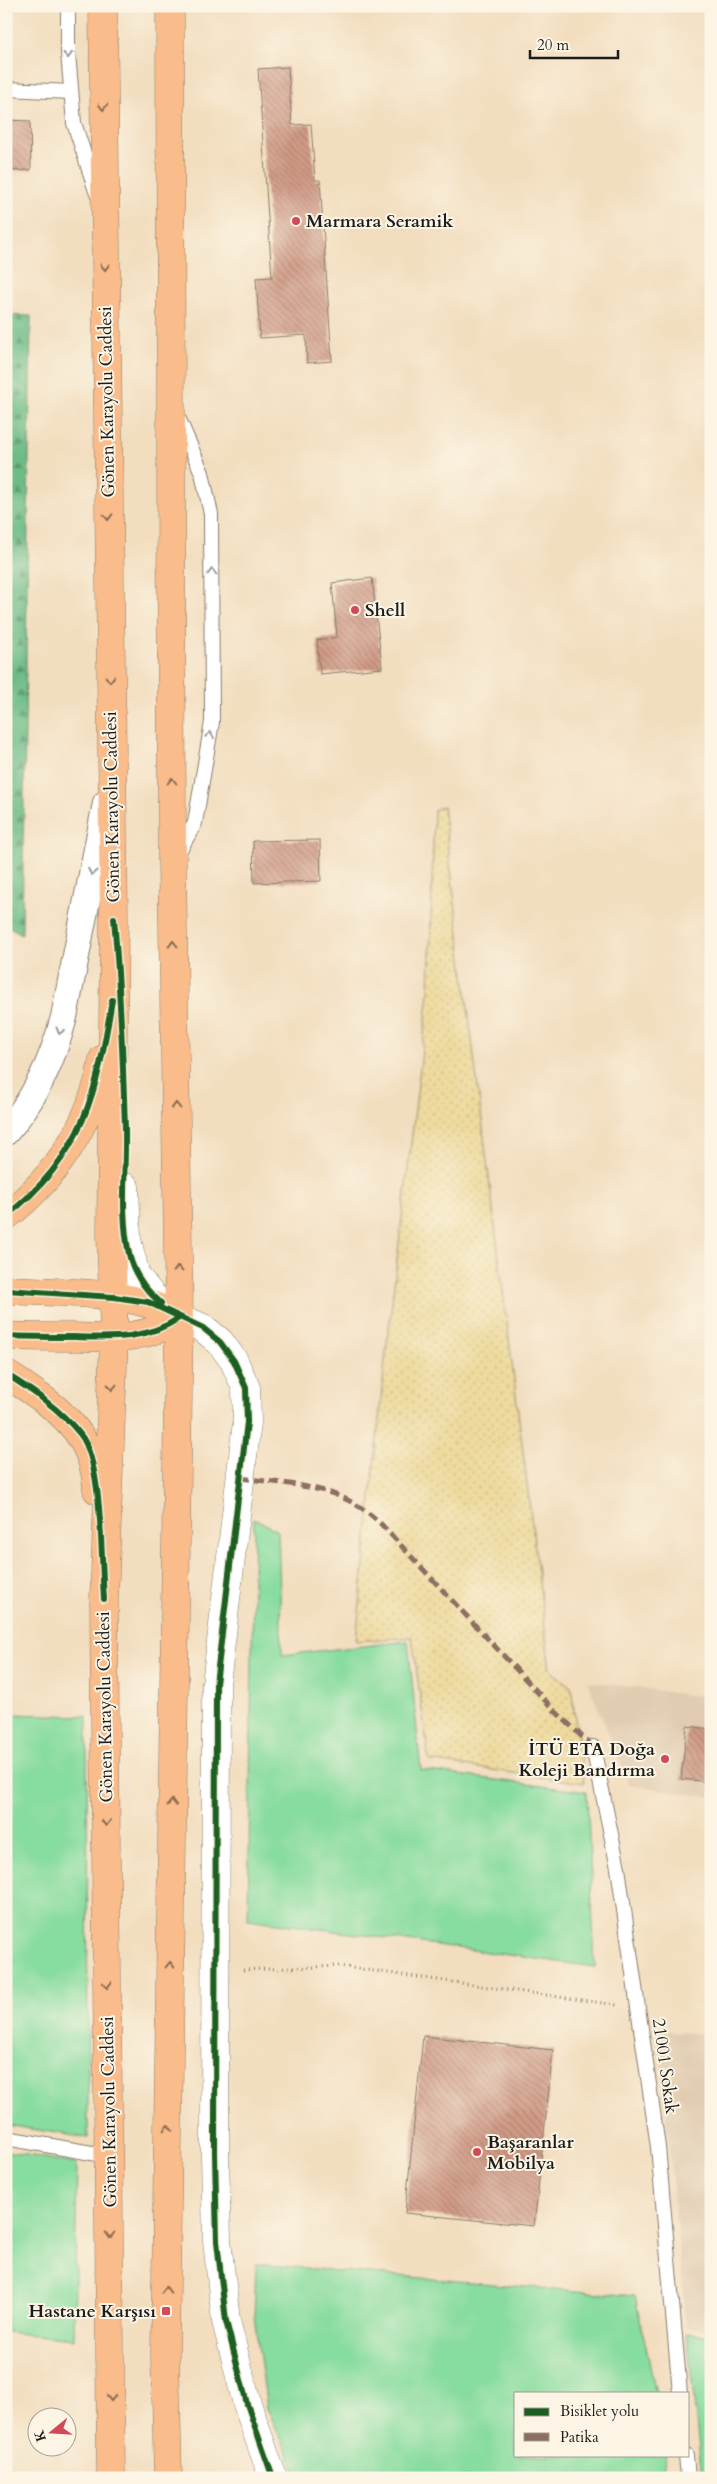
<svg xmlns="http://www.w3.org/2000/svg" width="717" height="2484" viewBox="0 0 717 2484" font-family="Cardo,serif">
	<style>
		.built { fill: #e1ccb1 }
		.grass { fill: #87dc9f; stroke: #527c5e }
		.forest { fill: url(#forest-firs); stroke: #446c51 }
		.sand { fill: url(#sand-dots); stroke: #857b5d }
		.building { fill: url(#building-back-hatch) }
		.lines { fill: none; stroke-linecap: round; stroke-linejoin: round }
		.service-casing { stroke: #877c6d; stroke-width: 16 }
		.minor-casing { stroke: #877c6d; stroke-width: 28 }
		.tertiary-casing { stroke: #877c6d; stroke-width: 29 }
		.trunk-casing { stroke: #877c6d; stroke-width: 29 }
		.path { stroke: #877c6d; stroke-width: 3; stroke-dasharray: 1 4; stroke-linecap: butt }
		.service { stroke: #fff; stroke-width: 14 }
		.minor { stroke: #fff; stroke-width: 26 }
		.tertiary { stroke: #fff; stroke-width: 28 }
		.trunk { stroke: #f9bc8a; stroke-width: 28 }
		.quiet { stroke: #8d6e63; stroke-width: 5; stroke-dasharray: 10 5; stroke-linecap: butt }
		.cycleway-casing { stroke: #fcf5e5; stroke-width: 9 }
		.cycleway { stroke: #1b5e20; stroke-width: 6 }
		.oneway { stroke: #999 }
		.oneway2 { stroke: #8a6c53 }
		.poi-dot { fill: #d1495b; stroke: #fcf5e5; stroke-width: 2 }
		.labels { text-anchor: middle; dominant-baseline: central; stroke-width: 4; stroke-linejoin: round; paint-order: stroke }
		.poi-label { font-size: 18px; font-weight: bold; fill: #1c1c1c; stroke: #fcf5e5; text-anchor: start }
		.street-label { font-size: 18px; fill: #1c1c1c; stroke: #fcf5e5 }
	</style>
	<defs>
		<pattern id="forest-firs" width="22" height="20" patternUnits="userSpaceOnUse" patternTransform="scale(1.25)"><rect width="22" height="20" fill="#6dbc86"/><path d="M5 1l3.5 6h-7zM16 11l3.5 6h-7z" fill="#59986d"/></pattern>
		<pattern id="sand-dots" width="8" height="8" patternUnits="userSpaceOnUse" patternTransform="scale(1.25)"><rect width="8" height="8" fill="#eeda9e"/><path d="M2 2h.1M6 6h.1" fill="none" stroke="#ccba88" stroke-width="1.8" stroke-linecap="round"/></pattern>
		<pattern id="building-back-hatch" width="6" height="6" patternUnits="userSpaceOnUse" patternTransform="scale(1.25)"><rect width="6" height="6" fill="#d19b86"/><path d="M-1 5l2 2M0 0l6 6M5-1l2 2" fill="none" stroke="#a97e6d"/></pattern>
	</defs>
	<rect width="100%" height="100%" fill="#fcf5e5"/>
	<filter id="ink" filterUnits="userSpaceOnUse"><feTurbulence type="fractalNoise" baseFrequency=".02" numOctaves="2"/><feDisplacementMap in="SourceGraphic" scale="10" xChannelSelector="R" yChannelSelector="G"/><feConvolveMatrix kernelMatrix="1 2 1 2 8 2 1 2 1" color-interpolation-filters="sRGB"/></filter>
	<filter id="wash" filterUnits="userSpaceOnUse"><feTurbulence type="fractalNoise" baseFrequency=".0096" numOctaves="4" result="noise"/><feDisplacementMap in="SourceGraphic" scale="20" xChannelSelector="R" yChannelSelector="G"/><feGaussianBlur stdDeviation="1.12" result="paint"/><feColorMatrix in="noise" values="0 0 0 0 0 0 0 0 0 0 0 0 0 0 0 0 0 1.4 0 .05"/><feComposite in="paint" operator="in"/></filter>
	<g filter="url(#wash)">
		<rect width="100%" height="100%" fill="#f2ddbe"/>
		<path class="built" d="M 587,1681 L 711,1698 L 711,1797 L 630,1785 Z
			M 658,2030 L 711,2035 L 711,2330 L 686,2327 Z"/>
		<path class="grass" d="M 254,1518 L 278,1531 L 282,1655 L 408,1641 L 421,1770 L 587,1792 L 595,1967 L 248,1919 Z
			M 6,1714 L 87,1716 L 88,2138 L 6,2125 Z
			M 6,2151 L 77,2164 L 74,2339 L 6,2332 Z
			M 256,2264 L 635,2296 L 656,2393 L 516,2393 L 516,2455 L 666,2455 L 660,2478 L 299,2478 L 267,2408 L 254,2316 Z
			M 687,2333 L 711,2336 L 711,2478 L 702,2478 Z"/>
		<path class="forest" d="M 6,315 L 31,316 L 22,934 L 6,925 Z"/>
		<path class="sand" d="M 443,806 L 550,1670 L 571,1687 L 584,1783 L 429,1761 L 412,1637 L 356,1641 L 386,1351 L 429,993 L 434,810 Z"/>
		<g id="blocks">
			<path class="building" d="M 288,67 L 292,125 L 311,124 L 315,180 L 320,180 L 332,361 L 307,363 L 306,335 L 260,338 L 256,278 L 272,277 L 258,69 Z
				M 6,120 L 30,121 L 31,170 L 6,171 Z
				M 372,578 L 382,668 L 320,674 L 317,640 L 337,637 L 332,583 Z
				M 320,840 L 321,881 L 254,883 L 253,841 Z
				M 687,1726 L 711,1729 L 711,1782 L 681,1779 Z
				M 423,2036 L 553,2050 L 534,2226 L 405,2213 Z"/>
		</g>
	</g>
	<g filter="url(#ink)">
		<use href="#blocks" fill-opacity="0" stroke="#877c6d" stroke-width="1"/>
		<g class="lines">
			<defs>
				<path id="service" d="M 68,6 L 68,53 L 74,123 L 97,194
					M 6,89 L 71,92
					M 177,415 L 202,473 L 211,514 L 212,722 L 195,823 L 177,855
					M 593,1747 L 618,1868 L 658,2147 L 680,2393
					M 6,2138 L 109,2156
					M 686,2455 L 688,2478"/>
				<path id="minor" d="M 6,1132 C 36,1098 53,1060 64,1017 L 106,803"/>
				<path id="tertiary" d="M 125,1187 L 127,1240 L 136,1276 L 151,1295 L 179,1318 L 203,1328 L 220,1342 L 234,1361 L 246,1388 L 247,1422 L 216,1684 L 215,2154 L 217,2241 L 226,2321 L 247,2404 L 273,2478"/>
				<path id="trunk" d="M 103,6 L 114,918 L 111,1233 L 114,1338 L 104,1599 L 111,2478
					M 6,1216 C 56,1178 93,1121 103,1059
					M 6,1290 C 58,1293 136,1289 179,1318
					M 6,1336 C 29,1337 52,1337 75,1337 C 112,1338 147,1340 179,1318
					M 6,1374 C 53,1405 94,1429 97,1490
					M 168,2478 L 165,2356 L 179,1318 L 172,864 L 170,6"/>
			</defs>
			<use href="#service" class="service-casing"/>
			<use href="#minor" class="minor-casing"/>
			<use href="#tertiary" class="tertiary-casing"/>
			<use href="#trunk" class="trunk-casing"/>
			<path class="path" d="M 243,1970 L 338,1966 L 617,2005"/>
			<use href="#service" class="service"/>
			<use href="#minor" class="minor"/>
			<use href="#tertiary" class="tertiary"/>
			<use href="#trunk" class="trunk"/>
			<path class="quiet" d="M 240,1478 C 292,1485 341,1484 381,1524 L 555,1711 L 593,1747"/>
			<defs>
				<path id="cycleway" d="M 114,918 C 120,988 123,1059 125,1129 C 126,1170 120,1213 129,1254 C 134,1275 145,1290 161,1303
					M 6,1216 C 84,1156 97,1092 112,1000
					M 6,1290 L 114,1297 L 148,1302 L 203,1328 L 220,1342 L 234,1361 L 246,1388 L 247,1422 L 216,1684 L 215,2154 L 217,2241 L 226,2321 L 247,2404 L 273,2478
					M 6,1336 C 29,1337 52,1337 75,1337 C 112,1338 147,1340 179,1318
					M 6,1374 C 33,1391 60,1409 80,1434 C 103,1462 101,1561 104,1599"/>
			</defs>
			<use href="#cycleway" class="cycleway-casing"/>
			<use href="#cycleway" class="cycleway"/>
		</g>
		<defs><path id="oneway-chevron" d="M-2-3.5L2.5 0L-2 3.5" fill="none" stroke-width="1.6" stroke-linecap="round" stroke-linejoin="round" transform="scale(1.25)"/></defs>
		<g class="oneway">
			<use href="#oneway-chevron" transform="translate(68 55) rotate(87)"/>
			<use href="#oneway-chevron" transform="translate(212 572) rotate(-90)"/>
			<use href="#oneway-chevron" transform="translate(210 735) rotate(-80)"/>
			<use href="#oneway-chevron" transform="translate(92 872) rotate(101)"/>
			<use href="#oneway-chevron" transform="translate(60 1031) rotate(105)"/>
		</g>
		<g class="oneway2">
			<use href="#oneway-chevron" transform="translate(103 107) rotate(90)"/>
			<use href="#oneway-chevron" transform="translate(105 267) rotate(89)"/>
			<use href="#oneway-chevron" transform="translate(108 517) rotate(89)"/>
			<use href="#oneway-chevron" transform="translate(110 679) rotate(89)"/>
			<use href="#oneway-chevron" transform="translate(172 781) rotate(-90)"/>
			<use href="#oneway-chevron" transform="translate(173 944) rotate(-91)"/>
			<use href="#oneway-chevron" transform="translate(176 1106) rotate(-91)"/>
			<use href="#oneway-chevron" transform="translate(178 1269) rotate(-91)"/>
			<use href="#oneway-chevron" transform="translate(112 1387) rotate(92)"/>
			<use href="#oneway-chevron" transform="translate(172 1803) rotate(-89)"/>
			<use href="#oneway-chevron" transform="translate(106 1823) rotate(89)"/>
			<use href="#oneway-chevron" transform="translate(170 1965) rotate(-89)"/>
			<use href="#oneway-chevron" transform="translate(107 1985) rotate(89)"/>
			<use href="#oneway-chevron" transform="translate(168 2128) rotate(-89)"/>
			<use href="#oneway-chevron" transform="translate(110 2235) rotate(90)"/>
			<use href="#oneway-chevron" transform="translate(166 2290) rotate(-89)"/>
			<use href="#oneway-chevron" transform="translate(111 2398) rotate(90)"/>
		</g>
	</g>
	<g class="poi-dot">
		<circle cx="296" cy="221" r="5"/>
		<circle cx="355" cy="610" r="5"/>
		<circle cx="665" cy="1759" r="5"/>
		<circle cx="477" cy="2152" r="5"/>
		<rect x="161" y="2306" width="10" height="10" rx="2.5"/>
	</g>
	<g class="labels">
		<g class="poi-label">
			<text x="306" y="221">Marmara Seramik</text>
			<text x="365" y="610">Shell</text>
			<text x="655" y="1749" text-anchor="end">İTÜ ETA Doğa<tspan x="655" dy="21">Koleji Bandırma</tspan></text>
			<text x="487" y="2142">Başaranlar<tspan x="487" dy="21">Mobilya</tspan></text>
			<text x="156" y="2311" text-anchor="end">Hastane Karşısı</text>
		</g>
		<g class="street-label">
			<text transform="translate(107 402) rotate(-91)">Gönen Karayolu Caddesi</text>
			<text transform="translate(112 807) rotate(-91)">Gönen Karayolu Caddesi</text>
			<text transform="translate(105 1707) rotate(-91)">Gönen Karayolu Caddesi</text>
			<text transform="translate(665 2066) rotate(82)">21001 Sokak</text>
			<text transform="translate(109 2112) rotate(-91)">Gönen Karayolu Caddesi</text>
		</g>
	</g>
	<rect width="717" height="2484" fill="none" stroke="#fcf5e5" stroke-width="25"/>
	<rect x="514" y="2392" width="175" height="65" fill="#fcf5e5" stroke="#a29e95"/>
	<rect x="524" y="2408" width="25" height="8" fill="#1b5e20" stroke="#a29e95"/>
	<text x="560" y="2416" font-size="15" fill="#1c1c1c">Bisiklet yolu</text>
	<rect x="524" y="2433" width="25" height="8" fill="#8d6e63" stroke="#a29e95"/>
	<text x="560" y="2442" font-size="15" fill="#1c1c1c">Patika</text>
	<g transform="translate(52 2432) rotate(252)"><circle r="24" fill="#fcf5e5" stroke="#a29e95"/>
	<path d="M0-4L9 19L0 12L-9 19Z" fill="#d1495b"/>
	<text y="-8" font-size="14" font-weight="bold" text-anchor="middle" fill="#1c1c1c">K</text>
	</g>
	<path d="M530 50v8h88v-8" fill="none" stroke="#1c1c1c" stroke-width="2.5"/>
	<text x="537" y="50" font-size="15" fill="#1c1c1c" stroke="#fcf5e5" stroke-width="4" paint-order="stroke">20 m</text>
</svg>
